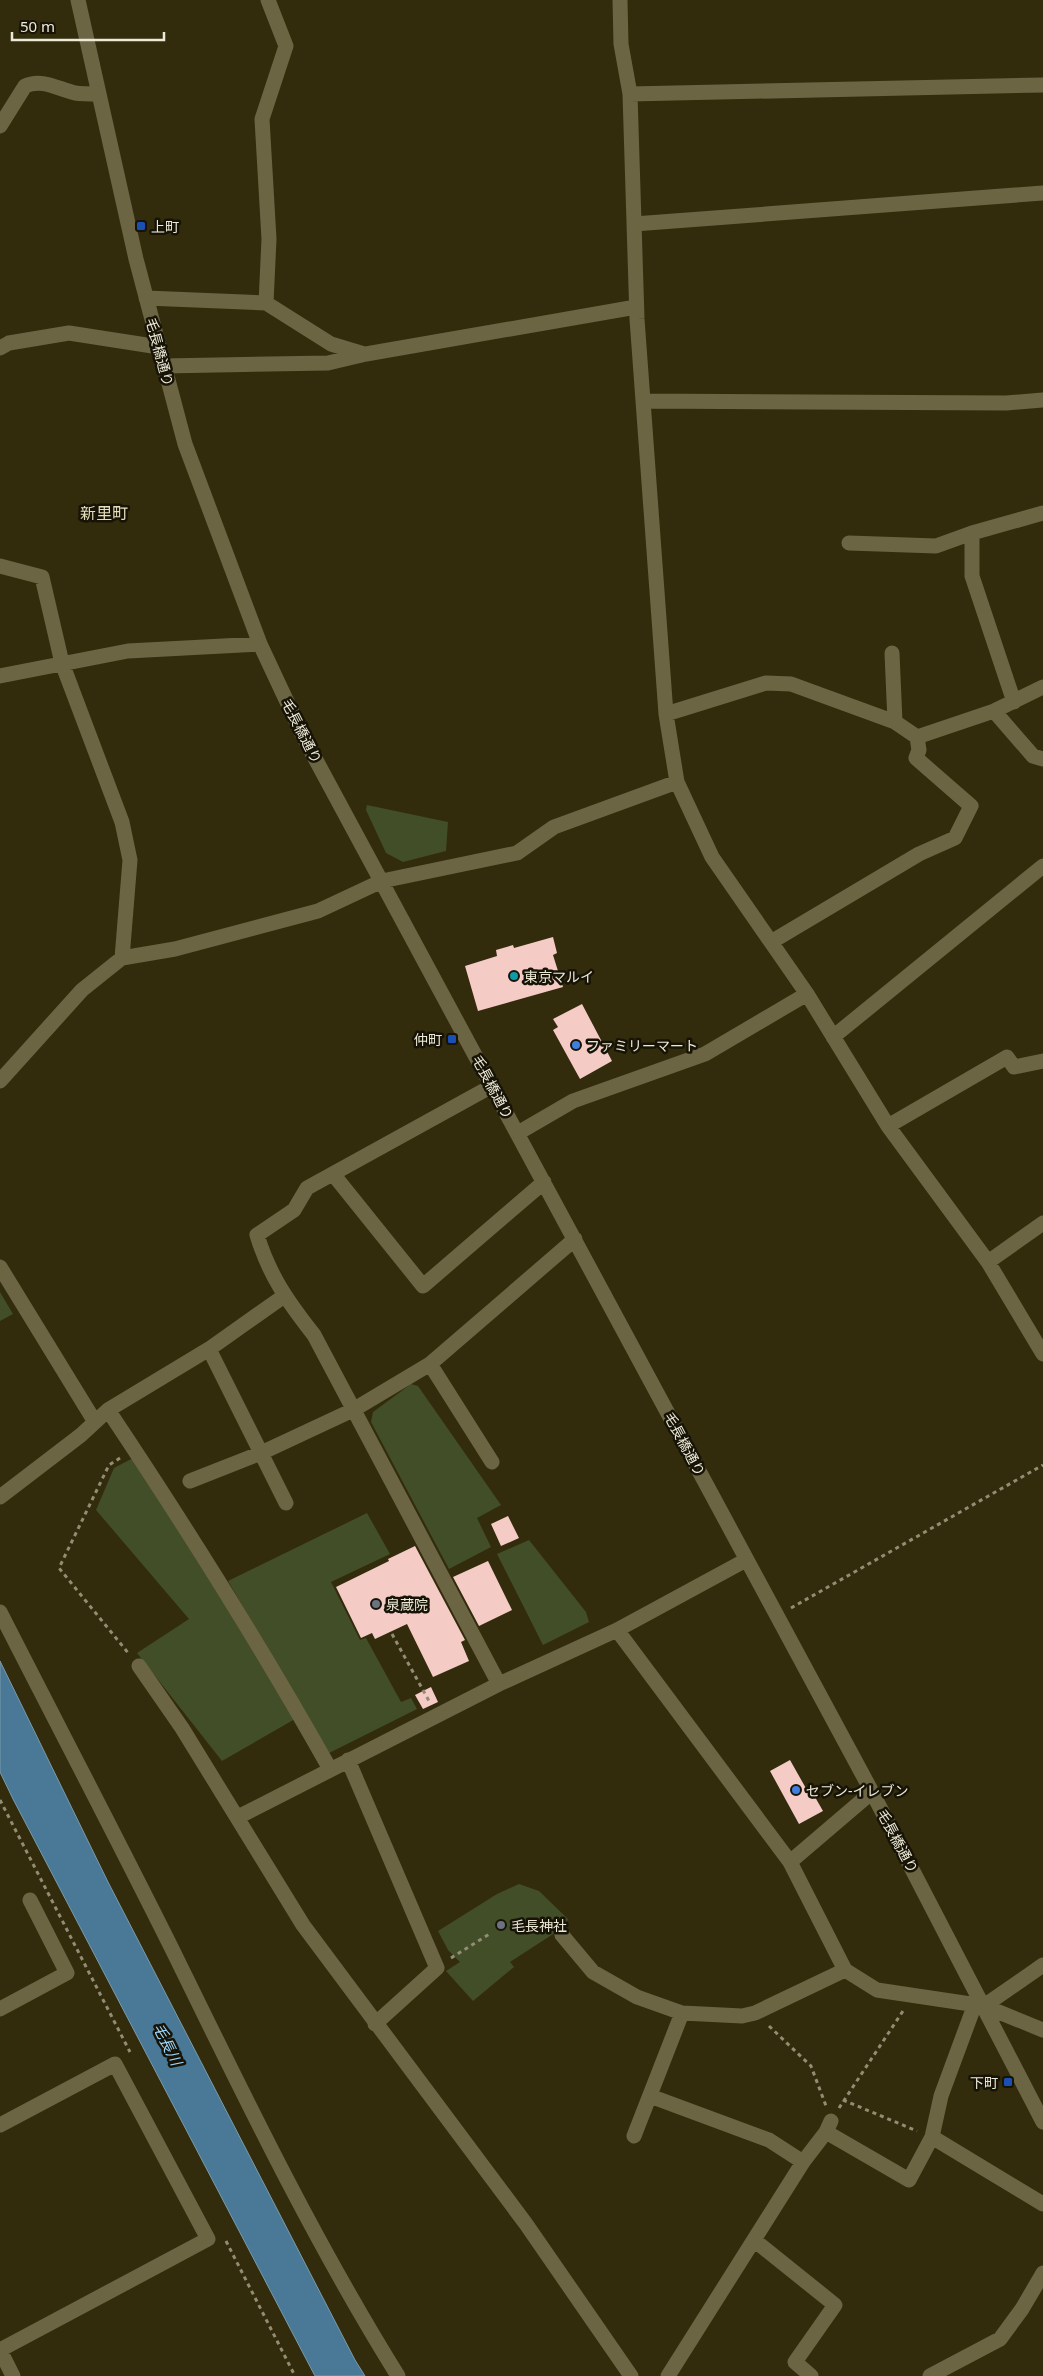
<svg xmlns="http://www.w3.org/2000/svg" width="1043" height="2376" viewBox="0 0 1043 2376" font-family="'Noto Sans','Noto Sans JP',sans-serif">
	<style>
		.green { fill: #414e28 }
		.water { fill: #497997; stroke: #7a9baa }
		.building { fill: #f5cbc6 }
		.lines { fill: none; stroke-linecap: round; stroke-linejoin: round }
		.path { stroke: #928d74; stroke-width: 3; stroke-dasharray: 4 4; stroke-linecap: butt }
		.minor { stroke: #6b6544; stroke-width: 15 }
		.transit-dot { fill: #1a4fb4; stroke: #171407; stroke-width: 2 }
		.culture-dot { fill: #0f9aa8; stroke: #171407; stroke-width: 2 }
		.shop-dot { fill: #3f7fe0; stroke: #171407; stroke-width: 2 }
		.worship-dot { fill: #6b7280; stroke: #171407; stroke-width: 2 }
		.labels { text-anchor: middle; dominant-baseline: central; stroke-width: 5; stroke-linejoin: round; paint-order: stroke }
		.poi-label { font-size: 14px; fill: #ece9d7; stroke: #171407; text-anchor: start }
		.street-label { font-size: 14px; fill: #ece9d7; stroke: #171407 }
		.water-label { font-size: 15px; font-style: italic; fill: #9bd6fc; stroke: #171407 }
		.quarter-label { font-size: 16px; fill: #e6dfbb; stroke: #171407 }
	</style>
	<rect width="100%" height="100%" fill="#322c0c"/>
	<path class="green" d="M 367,805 L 448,822 L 446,851 L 403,862 L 386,853 L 366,810 Z
		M 0,1292 L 13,1314 L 0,1321 Z
		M 411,1384 L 418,1386 L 501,1505 L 477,1518 L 491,1547 L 449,1569 L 371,1422 L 373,1412 Z
		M 135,1457 L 295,1719 L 222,1761 L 137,1653 L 189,1619 L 96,1510 L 114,1468 Z
		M 367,1513 L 390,1554 L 331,1582 L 360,1640 L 366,1638 L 401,1702 L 411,1698 L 417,1709 L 329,1753 L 228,1581 Z
		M 529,1540 L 586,1612 L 589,1622 L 543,1645 L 497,1554 Z
		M 519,1884 L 539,1891 L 568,1919 L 564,1927 L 510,1962 L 514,1967 L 473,2001 L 446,1971 L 460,1962 L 448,1950 L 438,1931 L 497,1894 Z"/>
	<path class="water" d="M 0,1661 L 108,1882 L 355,2360 L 365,2376 L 315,2376 L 13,1799 L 0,1772 Z"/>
	<path class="building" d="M 553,937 L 557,953 L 553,955 L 563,987 L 478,1011 L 465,966 L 497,956 L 496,950 L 513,945 L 514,948 Z
		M 582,1004 L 612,1061 L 580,1079 L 553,1030 L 558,1027 L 553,1019 Z
		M 508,1516 L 519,1538 L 501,1546 L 491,1524 Z
		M 415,1546 L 465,1640 L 461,1642 L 469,1661 L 433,1677 L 407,1624 L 375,1639 L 372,1633 L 361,1638 L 336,1587 L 389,1561 L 388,1559 Z
		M 488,1561 L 512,1610 L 479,1626 L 453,1577 Z
		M 431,1687 L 438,1702 L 423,1709 L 415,1695 Z
		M 790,1760 L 812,1799 L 815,1797 L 823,1811 L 799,1824 L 770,1771 Z"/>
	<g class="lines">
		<path class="path" d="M 120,1458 L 109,1465 L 59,1568 L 129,1654
			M 791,1608 L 1043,1465
			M 392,1634 L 429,1701
			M 0,1800 L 130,2052
			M 451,1958 L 491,1933
			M 769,2026 L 811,2066 L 826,2106
			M 843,2100 L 917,2131
			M 839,2108 L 903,2011
			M 226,2241 L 295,2376"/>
		<path class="minor" d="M 78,0 L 136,259 L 185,444 L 260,644 L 303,736 L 872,1792 L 1043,2122
			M 620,0 L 621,44 L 630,94 L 637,319 L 666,714 L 677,782 L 712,857 L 807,994 L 888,1126 L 988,1262 L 1043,1354
			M 630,94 L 1043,85
			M 0,126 L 25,86 C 42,78 58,89 75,93 C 82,94 91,94 99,94
			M 634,224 L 1043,193
			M 146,298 L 266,303 L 269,239 L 262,119 L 286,46 L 268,0
			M 266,303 L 331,344 L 364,354
			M 0,348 L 9,343 L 69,333 L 159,347
			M 164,366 L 328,363 L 366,354 L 636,307
			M 643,401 L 1006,403 L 1043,400
			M 972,533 L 972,576 L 1014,702
			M 849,543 L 936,546 L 972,533 L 1043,513
			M 0,566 L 42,577 L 62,663 L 122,822 L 130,860 L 122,958
			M 0,676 L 128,651 L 260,644
			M 994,711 L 1033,756 L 1043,759
			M 666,714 L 766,683 L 791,684 L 895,722
			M 917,737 L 994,711 L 1043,687
			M 771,942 L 919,854 L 955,838 L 971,806 L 916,758 L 919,750 L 917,737 L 895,722 L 892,653
			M 833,1037 L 1043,866
			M 0,1081 L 82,990 L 122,958 L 175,949 L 318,911 L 382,881 L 517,853 L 554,827 L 677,782
			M 492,1086 L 307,1188 L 294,1210 L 257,1235 C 269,1275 288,1302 314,1335 L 499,1684
			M 888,1126 L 1007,1057 L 1014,1067 L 1043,1061
			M 518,1133 L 573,1101 L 705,1054 L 807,994
			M 333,1174 L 423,1286 L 544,1182
			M 988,1262 L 1043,1223
			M 0,1267 L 95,1422
			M 284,1296 L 209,1349 L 286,1503
			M 430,1364 L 492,1462
			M 108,1410 C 186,1527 261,1646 330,1769
			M 190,1481 L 261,1453 L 353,1410 L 430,1364 L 575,1239
			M 0,1497 L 81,1435 L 108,1410 L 209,1349
			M 0,1612 C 58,1726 118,1840 175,1955 C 245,2098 314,2241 398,2376
			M 617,1630 L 790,1862
			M 139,1666 L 182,1728 L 303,1925 L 526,2224 L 631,2376
			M 348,1760 L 437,1968 L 375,2024
			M 872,1792 L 790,1862 L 845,1970 L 877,1990 L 984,2006 L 1043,1965
			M 238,1817 L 499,1684 L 617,1630 L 746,1560
			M 562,1935 L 593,1972 L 637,1997 L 682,2013 L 742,2016 L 755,2013 L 845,1970
			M 984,2006 L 1043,2030
			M 0,2009 L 67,1973 L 30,1900
			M 650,2096 L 769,2140 L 803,2162
			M 0,2125 L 115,2064 L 208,2239 L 0,2350
			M 826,2132 L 909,2180 L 932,2137 L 941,2096 L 975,2004
			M 634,2136 L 682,2013
			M 932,2137 L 1043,2204
			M 754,2240 L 835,2305 L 795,2362 L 811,2376
			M 0,2350 L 13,2376
			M 668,2376 L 803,2162 L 826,2132 L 831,2121
			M 930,2376 L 1000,2339 L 1022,2309 L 1043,2273"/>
	</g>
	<g class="transit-dot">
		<rect x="136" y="221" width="10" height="10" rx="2.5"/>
		<rect x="447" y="1034" width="10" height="10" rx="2.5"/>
		<rect x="1003" y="2077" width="10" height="10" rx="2.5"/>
	</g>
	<circle class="culture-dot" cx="514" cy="976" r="5"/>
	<g class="shop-dot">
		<circle cx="576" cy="1045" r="5"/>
		<circle cx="796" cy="1790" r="5"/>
	</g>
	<g class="worship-dot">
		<circle cx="376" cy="1604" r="5"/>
		<circle cx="501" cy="1925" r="5"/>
	</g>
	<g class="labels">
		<g class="poi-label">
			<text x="151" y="226">上町</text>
			<text x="524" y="976">東京マルイ</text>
			<text x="442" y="1039" text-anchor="end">仲町</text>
			<text x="586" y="1045">ファミリーマート</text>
			<text x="386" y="1604">泉蔵院</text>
			<text x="806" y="1790">セブン-イレブン</text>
			<text x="511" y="1925">毛長神社</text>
			<text x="998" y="2082" text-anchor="end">下町</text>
		</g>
		<g class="street-label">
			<text transform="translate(160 352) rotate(75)">毛長橋通り</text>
			<text transform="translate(302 731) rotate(63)">毛長橋通り</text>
			<text transform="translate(493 1087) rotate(62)">毛長橋通り</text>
			<text transform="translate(685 1444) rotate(62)">毛長橋通り</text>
			<text transform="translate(898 1841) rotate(62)">毛長橋通り</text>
		</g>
		<g class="water-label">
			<text transform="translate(168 2044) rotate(64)">毛長川</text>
		</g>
		<g class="quarter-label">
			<text x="104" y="513">新里町</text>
		</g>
	</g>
	<path d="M12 32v8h152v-8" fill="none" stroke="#ece9d7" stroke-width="2.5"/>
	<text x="20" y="32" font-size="15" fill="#ece9d7" stroke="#171407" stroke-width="4" paint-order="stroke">50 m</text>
</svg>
